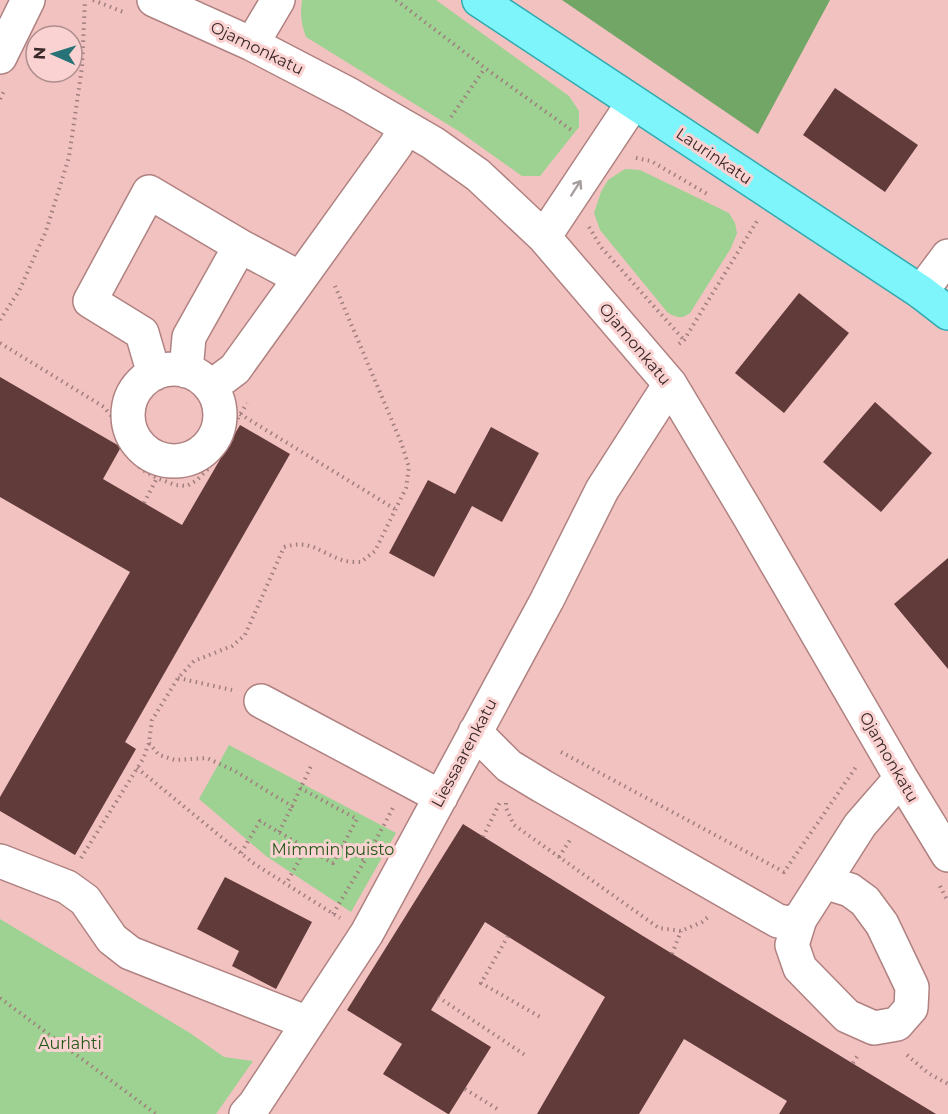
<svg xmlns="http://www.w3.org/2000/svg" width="948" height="1114" viewBox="0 0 948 1114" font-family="Montserrat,sans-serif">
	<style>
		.green { fill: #9dd292 }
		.forest { fill: #71a666 }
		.building { fill: #613a3a }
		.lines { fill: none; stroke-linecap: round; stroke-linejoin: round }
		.minor-casing { stroke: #af8281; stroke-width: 36 }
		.major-casing { stroke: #2fa9af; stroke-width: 36 }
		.path { stroke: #a17e7e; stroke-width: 4; stroke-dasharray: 1.5 4.5; stroke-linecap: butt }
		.minor { stroke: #fff; stroke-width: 33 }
		.major { stroke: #7ef5fb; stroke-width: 33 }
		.oneway { stroke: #a79e9e }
		.labels { text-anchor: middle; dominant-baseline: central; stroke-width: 6; stroke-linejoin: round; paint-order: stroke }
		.street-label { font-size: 16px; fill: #3b2828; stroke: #f9d2d1 }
		.park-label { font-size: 16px; fill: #255818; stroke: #f9d2d1 }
	</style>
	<rect width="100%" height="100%" fill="#f2c2c1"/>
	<path class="green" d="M 302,0 L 436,0 L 569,96 L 579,111 L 579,127 L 540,176 L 522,176 L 460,132 L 306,37 C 301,24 300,14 302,0 Z
		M 625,169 L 640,170 L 729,213 L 735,223 L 737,233 L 731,248 L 690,313 C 682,319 677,318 668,313 L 600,230 L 594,213 L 601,192 L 608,180 Z
		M 229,745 L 396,833 L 351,912 L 266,856 L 199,799 Z
		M 0,919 L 190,1033 L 224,1057 L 253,1061 L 216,1114 L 0,1114 Z"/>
	<path class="forest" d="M 562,0 L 830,0 L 758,134 Z"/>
	<path class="building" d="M 835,88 L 918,145 L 885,192 L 803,135 Z
		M 799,293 L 849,333 L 784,413 L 735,373 Z
		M 0,377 L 121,447 L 103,479 L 182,525 L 240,425 L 290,454 L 125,742 L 136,749 L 75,855 L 0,811 L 0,797 L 130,572 L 0,497 Z
		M 875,402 L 932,453 L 881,512 L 823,462 Z
		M 491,427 L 539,453 L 502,522 L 472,506 L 434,577 L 389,553 L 428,480 L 455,494 Z
		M 948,558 L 948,669 L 894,604 Z
		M 463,824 L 643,936 L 936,1114 L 779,1114 L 787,1101 L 684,1039 L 639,1114 L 537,1114 L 605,997 L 485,922 L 431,1010 L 491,1047 L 449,1114 L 448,1114 L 383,1074 L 402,1044 L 347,1010 Z
		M 225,877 L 312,922 L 276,989 L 232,966 L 239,951 L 197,929 Z"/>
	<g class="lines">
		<defs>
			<path id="minor" d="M 154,0 L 252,44 L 350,95 L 433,143 L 478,175 L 544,237 L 670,384 L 749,516 L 901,778 L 948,855
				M 252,44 L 278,0
				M 0,57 L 28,0
				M 544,237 L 633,103
				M 240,246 L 300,278
				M 921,292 L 948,256
				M128 415a46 46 0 1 1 92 0a46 46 0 1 1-92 0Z
				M 154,374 L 142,333 L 90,301 L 149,192 L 240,246 L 189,337 L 186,371
				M 211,387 L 235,369 L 396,145 L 405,128
				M 261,701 L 441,797
				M 475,732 L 509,766 L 542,786 L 778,921 L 789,923 L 800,919 L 860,825 L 901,778
				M 0,861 L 67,887 L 85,900 L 112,939 L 130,953 L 308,1023
				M 800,919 L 792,945 L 800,968 L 847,1016 L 874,1028 L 897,1024 L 911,1008 L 912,987 L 882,924 L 865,901 L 850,890 L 824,882
				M 246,1114 L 255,1104 L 367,933 L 547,600 L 602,490 L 670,384"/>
			<path id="major" d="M 479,0 L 921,292 L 948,313"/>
		</defs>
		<use href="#minor" class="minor-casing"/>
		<use href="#major" class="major-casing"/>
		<path class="path" d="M 93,0 L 123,12
			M 396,0 L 485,68 L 574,132
			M 0,99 L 5,89
			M 451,117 L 485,68
			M 636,158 L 651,161 L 709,195
			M 589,227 L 601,247 L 684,340
			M 0,320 L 19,291 L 46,231 L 69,157 L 82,67 L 85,0
			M 0,343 L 104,407 L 117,423 L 127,443 L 133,458 L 141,469 L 157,478 L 175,485 L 187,486 L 197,480 L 207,470 L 247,403
			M 679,344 L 684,340 L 757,221
			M 240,414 L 395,509
			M 144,503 L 157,478
			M 178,678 L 232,690
			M 149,743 L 159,755 L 175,760 L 207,758 L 235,771 L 275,796 L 292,806 L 312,764
			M 561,752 L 784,872 L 856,767
			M 137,768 L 253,863 L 340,918
			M 300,788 L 357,819 L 342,847
			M 506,803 L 506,808 L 514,825 L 659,928 L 681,931 L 702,922 L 708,917
			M 279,832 L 292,806
			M 483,837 L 501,800
			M 306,848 L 333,863 L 342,847 L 365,860
			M 241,853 L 260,821 L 306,848 L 286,884
			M 559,857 L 570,840
			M 81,858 L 143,759 L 149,743 L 152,720 L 178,678 L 194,661 L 232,646 L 245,635 L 284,547 C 310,539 319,552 342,560 C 348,562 355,562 361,562 L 375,551 L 406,488 L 409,467 L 401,442 L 335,286
			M 940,886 L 948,902
			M 333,914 L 365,860 L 393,808
			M 508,936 L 481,983 L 542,1018
			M 672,954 L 681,931
			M 438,997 L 525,1055
			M 0,998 L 156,1114
			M 907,1055 L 928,1073 L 948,1084
			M 853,1063 L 858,1055
			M 465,1089 L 499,1110"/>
		<use href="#minor" class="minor"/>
		<use href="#major" class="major"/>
	</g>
	<defs><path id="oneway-shaft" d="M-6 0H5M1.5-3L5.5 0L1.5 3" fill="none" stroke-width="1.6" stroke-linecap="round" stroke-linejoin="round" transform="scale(1.5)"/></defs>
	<use class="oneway" href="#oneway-shaft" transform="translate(576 188) rotate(-57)"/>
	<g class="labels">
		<g class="street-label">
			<text transform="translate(257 48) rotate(26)">Ojamonkatu</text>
			<text transform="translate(714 156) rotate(34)">Laurinkatu</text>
			<text transform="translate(635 344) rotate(50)">Ojamonkatu</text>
			<text transform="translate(464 753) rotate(-62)">Liessaarenkatu</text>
			<text transform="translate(889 757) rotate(60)">Ojamonkatu</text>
		</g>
		<g class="park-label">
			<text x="333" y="849">Mimmin puisto</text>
			<text x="70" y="1043">Aurlahti</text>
		</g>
	</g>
	<g transform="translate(54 54) rotate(273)"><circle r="28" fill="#f9d2d1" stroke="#ad8e8d" stroke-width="1.5"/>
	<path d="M0-4.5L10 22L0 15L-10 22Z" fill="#277276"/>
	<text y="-9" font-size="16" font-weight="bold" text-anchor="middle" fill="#3b2828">N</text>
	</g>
</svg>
